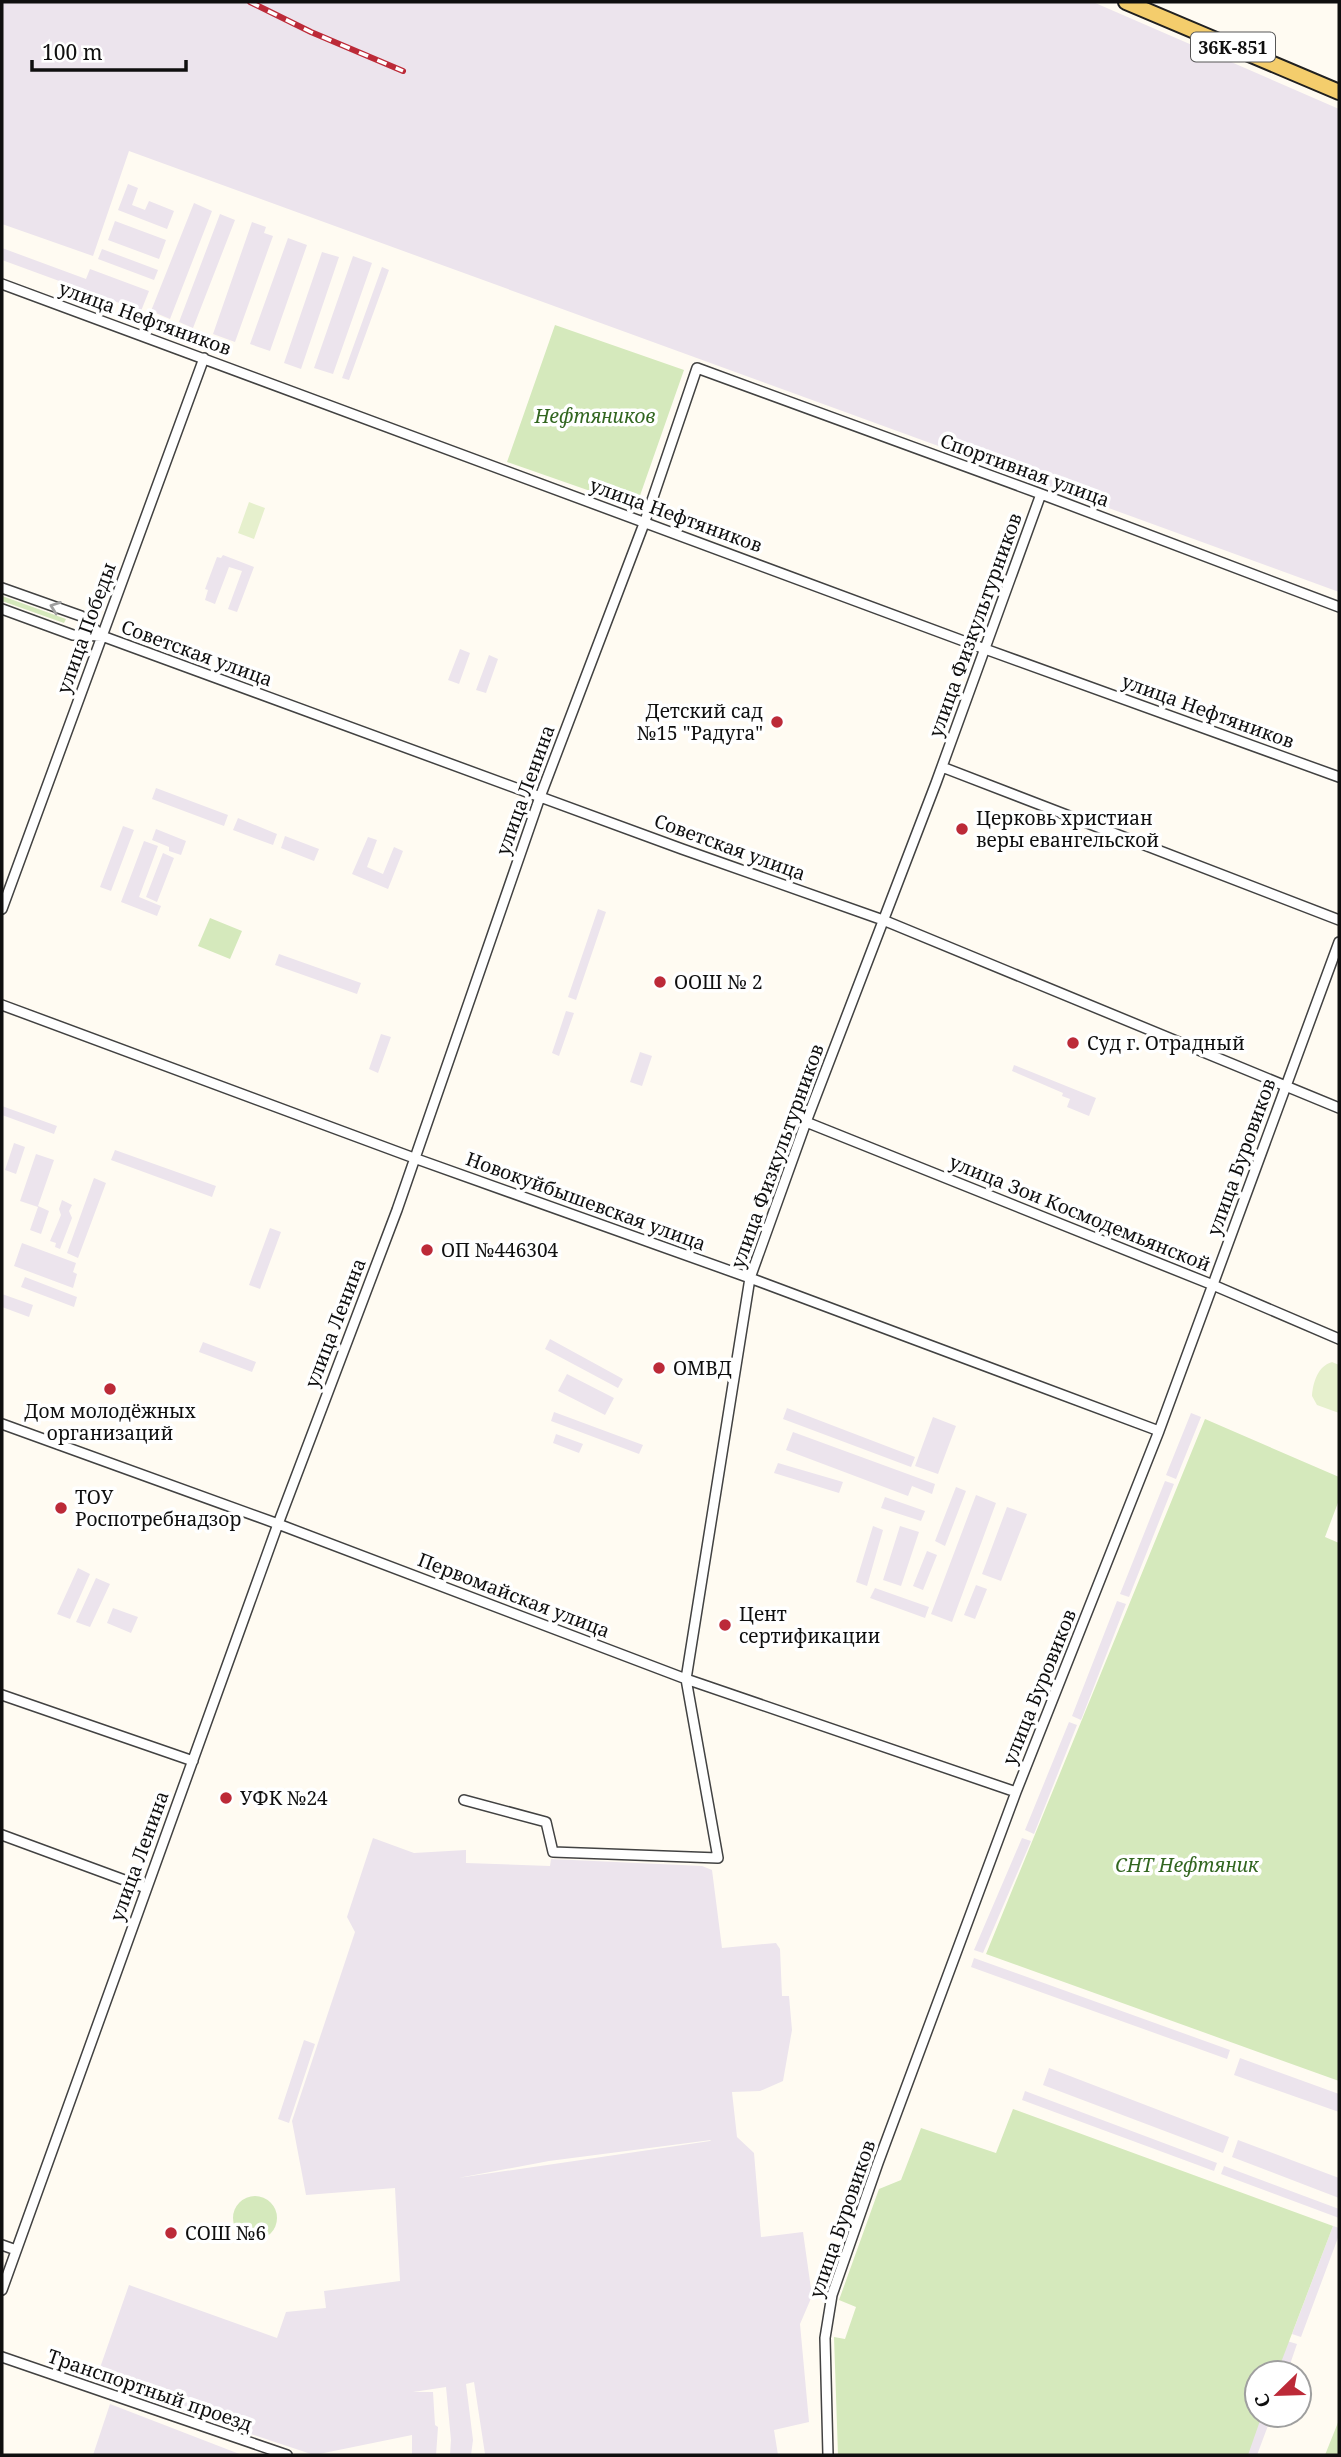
<svg xmlns="http://www.w3.org/2000/svg" width="1341" height="2457" viewBox="0 0 1341 2457" font-family="'Noto Serif',serif">
	<style>
		.industrial { fill: #ece4ed; fill-rule: evenodd }
		.green { fill: #d5e9bc }
		.pitch { fill: #e6f0cd }
		.lines { fill: none; stroke-linecap: round; stroke-linejoin: round }
		.street-casing { stroke: #424242; stroke-width: 12 }
		.primary-casing { stroke: #202020; stroke-width: 18 }
		.street { stroke: #fff; stroke-width: 9 }
		.primary { stroke: #f4cd6c; stroke-width: 14 }
		.rail-casing { stroke: #bc2a38; stroke-width: 6 }
		.rail { stroke: #fff; stroke-width: 3.5; stroke-dasharray: 10; stroke-linecap: butt }
		.oneway { stroke: #9f9f9f }
		.poi-dot { fill: #bc2a38; stroke: #fff; stroke-width: 2.5 }
		.labels { text-anchor: middle; dominant-baseline: central; stroke-width: 7; stroke-linejoin: round; paint-order: stroke }
		.shield { fill: #fff; stroke: #575757; stroke-width: 2 }
		.shield-label { font-size: 18px; font-weight: bold; fill: #0f0f0f }
		.street-label { font-size: 19px; fill: #0f0f0f; stroke: #fff }
		.park-label { font-size: 19px; font-style: italic; fill: #326620; stroke: #fff }
		.poi-label { font-size: 19px; fill: #0f0f0f; stroke: #fff; text-anchor: start }
	</style>
	<rect width="100%" height="100%" fill="#fffbf2"/>
	<path class="industrial" d="M 2,2 L 1093,2 L 1339,109 L 1339,592 L 129,151 L 93,256 L 2,224 Z
		M 128,184 L 138,188 L 132,205 L 145,210 L 149,201 L 174,211 L 167,229 L 118,210 Z
		M 194,203 L 212,211 L 170,319 L 151,311 Z
		M 220,214 L 235,220 L 193,328 L 179,322 Z
		M 115,221 L 166,240 L 159,259 L 108,240 Z
		M 252,222 L 266,227 L 264,233 L 273,236 L 235,342 L 213,334 Z
		M 288,238 L 307,245 L 270,351 L 250,344 Z
		M 2,248 L 86,279 L 90,269 L 149,291 L 141,311 L 2,260 Z
		M 102,249 L 158,270 L 154,280 L 98,259 Z
		M 322,252 L 339,257 L 301,369 L 284,363 Z
		M 353,256 L 372,263 L 333,374 L 314,368 Z
		M 382,267 L 389,270 L 349,380 L 342,378 Z
		M 223,555 L 254,567 L 237,612 L 228,609 L 242,571 L 229,567 L 215,604 L 205,600 L 208,590 L 205,589 L 217,557 L 221,558 Z
		M 460,649 L 470,653 L 459,684 L 448,680 Z
		M 489,655 L 498,659 L 486,693 L 476,690 Z
		M 156,788 L 228,815 L 224,826 L 152,799 Z
		M 238,818 L 277,834 L 273,845 L 233,830 Z
		M 123,826 L 134,830 L 111,891 L 100,887 Z
		M 156,829 L 186,841 L 181,855 L 169,851 L 169,847 L 152,840 Z
		M 285,836 L 319,849 L 314,861 L 281,848 Z
		M 368,837 L 377,840 L 367,867 L 383,874 L 394,847 L 403,851 L 388,889 L 352,874 Z
		M 144,841 L 158,846 L 139,897 L 161,906 L 157,916 L 121,902 Z
		M 163,853 L 174,858 L 157,902 L 146,897 Z
		M 598,909 L 606,912 L 576,1000 L 568,997 Z
		M 279,954 L 361,983 L 357,994 L 275,965 Z
		M 566,1011 L 574,1013 L 559,1056 L 552,1053 Z
		M 381,1034 L 391,1037 L 378,1073 L 369,1069 Z
		M 640,1052 L 652,1056 L 642,1086 L 630,1082 Z
		M 1014,1065 L 1096,1098 L 1089,1116 L 1067,1107 L 1070,1099 L 1062,1096 L 1063,1093 L 1012,1071 Z
		M 2,1106 L 57,1126 L 54,1134 L 2,1115 Z
		M 14,1143 L 25,1147 L 16,1174 L 5,1170 Z
		M 115,1150 L 216,1186 L 212,1197 L 111,1160 Z
		M 36,1154 L 54,1160 L 38,1206 L 49,1211 L 41,1234 L 30,1230 L 38,1207 L 20,1201 Z
		M 94,1178 L 106,1183 L 78,1258 L 67,1253 Z
		M 62,1200 L 72,1205 L 69,1211 L 72,1218 L 60,1249 L 55,1247 L 56,1243 L 50,1241 L 61,1215 L 59,1209 Z
		M 270,1228 L 281,1232 L 260,1289 L 249,1285 Z
		M 22,1243 L 76,1263 L 73,1272 L 77,1274 L 73,1288 L 14,1266 Z
		M 25,1277 L 77,1297 L 74,1307 L 21,1287 Z
		M 2,1294 L 33,1305 L 29,1317 L 2,1307 Z
		M 550,1339 L 623,1379 L 618,1388 L 545,1349 Z
		M 203,1342 L 256,1362 L 252,1372 L 199,1352 Z
		M 567,1374 L 614,1398 L 605,1415 L 558,1391 Z
		M 787,1408 L 915,1457 L 911,1467 L 783,1419 Z
		M 554,1412 L 643,1445 L 639,1454 L 551,1421 Z
		M 1191,1413 L 1201,1417 L 1176,1479 L 1166,1475 Z
		M 933,1417 L 956,1426 L 938,1474 L 915,1466 Z
		M 793,1432 L 935,1484 L 932,1494 L 912,1486 L 908,1496 L 786,1450 Z
		M 556,1434 L 583,1444 L 579,1453 L 553,1443 Z
		M 778,1463 L 843,1482 L 839,1493 L 774,1473 Z
		M 1165,1481 L 1174,1484 L 1129,1597 L 1120,1594 Z
		M 956,1487 L 966,1491 L 945,1546 L 935,1541 Z
		M 976,1495 L 996,1503 L 952,1622 L 931,1614 Z
		M 885,1497 L 925,1511 L 921,1521 L 881,1508 Z
		M 1007,1507 L 1027,1514 L 1001,1581 L 982,1574 Z
		M 873,1526 L 883,1530 L 867,1586 L 856,1582 Z
		M 900,1526 L 919,1532 L 901,1586 L 883,1580 Z
		M 927,1551 L 937,1555 L 923,1590 L 913,1586 Z
		M 78,1568 L 90,1574 L 70,1619 L 57,1614 Z
		M 96,1578 L 110,1584 L 90,1627 L 76,1622 Z
		M 976,1585 L 987,1589 L 975,1619 L 964,1615 Z
		M 875,1588 L 929,1607 L 925,1618 L 870,1598 Z
		M 1117,1601 L 1126,1604 L 1081,1720 L 1072,1716 Z
		M 113,1608 L 138,1617 L 131,1633 L 107,1623 Z
		M 1069,1722 L 1077,1725 L 1034,1834 L 1025,1830 Z
		M 373,1838 L 414,1853 L 466,1850 L 466,1863 L 550,1866 L 551,1859 L 702,1866 L 712,1870 L 722,1948 L 776,1943 L 780,1949 L 782,1996 L 789,1996 L 792,2030 L 783,2081 L 760,2091 L 732,2092 L 737,2137 L 754,2153 L 761,2237 L 803,2232 L 812,2296 L 800,2324 L 809,2422 L 774,2430 L 778,2455 L 480,2455 L 485,2454 L 474,2382 L 466,2384 L 473,2440 L 471,2455 L 450,2455 L 451,2440 L 446,2387 L 413,2392 L 433,2392 L 435,2425 L 438,2427 L 436,2455 L 412,2455 L 412,2435 L 314,2455 L 95,2382 L 129,2285 L 277,2338 L 286,2312 L 326,2308 L 324,2291 L 400,2281 L 395,2188 L 306,2195 L 292,2121 L 355,1932 L 347,1917 ZM 711,2140 L 710,2141 L 458,2178 L 549,2161 Z
		M 1022,1838 L 1031,1841 L 983,1953 L 974,1950 Z
		M 974,1958 L 1230,2050 L 1227,2059 L 971,1967 Z
		M 304,2040 L 315,2044 L 289,2123 L 278,2119 Z
		M 1240,2058 L 1339,2094 L 1339,2112 L 1234,2075 Z
		M 1049,2068 L 1229,2137 L 1223,2153 L 1043,2085 Z
		M 1025,2091 L 1217,2163 L 1214,2171 L 1022,2100 Z
		M 1238,2140 L 1339,2178 L 1339,2198 L 1232,2157 Z
		M 1224,2166 L 1339,2209 L 1339,2218 L 1221,2174 Z
		M 1333,2226 L 1339,2228 L 1339,2235 L 1301,2337 L 1292,2334 Z
		M 1287,2341 L 1297,2344 L 1287,2373 L 1276,2373 Z
		M 110,2404 L 242,2455 L 93,2455 Z
		M 1261,2415 L 1272,2415 L 1257,2455 L 1254,2455 L 1247,2453 Z"/>
	<path class="green" d="M 555,325 L 684,370 L 636,507 L 507,462 Z
		M 2,596 L 66,619 L 64,623 L 2,601 Z
		M 210,918 L 242,931 L 230,959 L 198,946 Z
		M 1205,1419 L 1339,1477 L 1339,1500 L 1325,1537 L 1339,1543 L 1339,2081 L 986,1954 Z
		M 1013,2109 L 1333,2226 L 1277,2373 L 1257,2373 L 1257,2415 L 1262,2415 L 1248,2455 L 838,2455 L 834,2337 L 845,2339 L 856,2307 L 839,2300 L 879,2189 L 901,2180 L 921,2128 L 996,2153 Z
		M233 2218a22 22 0 1 1 44 0a22 22 0 1 1-44 0Z
		M 1339,2420 L 1339,2455 L 1325,2455 Z"/>
	<path class="pitch" d="M 249,502 L 265,508 L 254,539 L 238,533 Z
		M 1332,1362 L 1339,1365 L 1339,1413 L 1317,1405 L 1312,1396 C 1313,1382 1318,1366 1332,1362 Z"/>
	<g class="lines">
		<defs>
			<path id="street" d="M 2,284 L 985,649 L 1339,777
				M 2,588 L 81,616 L 102,636
				M 2,609 L 73,635 L 102,636 L 682,849 L 883,920 L 1339,1108
				M 942,767 L 1339,920
				M 2,909 L 204,358
				M 2,1005 L 414,1158 L 750,1278 L 1159,1431
				M 806,1122 L 1213,1285 L 1339,1339
				M 2,1424 L 278,1524 L 686,1679 L 1016,1792
				M 2,1695 L 193,1761
				M 464,1800 L 546,1822 L 553,1852 L 718,1858 L 686,1679 L 750,1278 L 806,1122 L 936,783 L 1041,494
				M 2,1835 L 146,1888
				M 2,2245 L 16,2250
				M 2,2290 L 278,1524 L 397,1210 L 540,797 L 645,521 L 697,368 L 1041,494 L 1339,607
				M 2,2357 L 287,2455
				M 828,2455 L 825,2338 L 832,2295 L 878,2163 L 1016,1792 L 1159,1431 L 1339,942"/>
			<path id="primary" d="M 1126,2 L 1339,92"/>
		</defs>
		<use href="#street" class="street-casing"/>
		<use href="#primary" class="primary-casing"/>
		<use href="#street" class="street"/>
		<use href="#primary" class="primary"/>
		<defs>
			<path id="rail" d="M 250,2 L 311,32 L 403,71"/>
		</defs>
		<use href="#rail" class="rail-casing"/>
		<use href="#rail" class="rail"/>
	</g>
	<defs><path id="oneway-chevron" d="M-2-3.5L2.5 0L-2 3.5" fill="none" stroke-width="1.6" stroke-linecap="round" stroke-linejoin="round" transform="scale(1.75)"/></defs>
	<use class="oneway" href="#oneway-chevron" transform="translate(55 607) rotate(-160)"/>
	<g class="poi-dot">
		<circle cx="777" cy="722" r="7"/>
		<circle cx="962" cy="829" r="7"/>
		<circle cx="660" cy="982" r="7"/>
		<circle cx="1073" cy="1043" r="7"/>
		<circle cx="427" cy="1250" r="7"/>
		<circle cx="659" cy="1368" r="7"/>
		<circle cx="110" cy="1389" r="7"/>
		<circle cx="61" cy="1508" r="7"/>
		<circle cx="725" cy="1625" r="7"/>
		<circle cx="226" cy="1798" r="7"/>
		<circle cx="171" cy="2233" r="7"/>
	</g>
	<g class="labels">
		<rect class="shield" x="1191" y="32.5" width="84" height="29" rx="5"/>
		<g class="shield-label">
			<text x="1233" y="47">36К-851</text>
		</g>
		<g class="street-label">
			<text transform="translate(145 318) rotate(20)">улица Нефтяников</text>
			<text transform="translate(1025 470) rotate(20)">Спортивная улица</text>
			<text transform="translate(676 515) rotate(20)">улица Нефтяников</text>
			<text transform="translate(975 625) rotate(-70)">улица Физкультурников</text>
			<text transform="translate(86 628) rotate(-70)">улица Победы</text>
			<text transform="translate(197 653) rotate(20)">Советская улица</text>
			<text transform="translate(1208 711) rotate(20)">улица Нефтяников</text>
			<text transform="translate(525 790) rotate(-70)">улица Ленина</text>
			<text transform="translate(730 847) rotate(20)">Советская улица</text>
			<text transform="translate(777 1156) rotate(-70)">улица Физкультурников</text>
			<text transform="translate(1241 1157) rotate(-70)">улица Буровиков</text>
			<text transform="translate(586 1201) rotate(20)">Новокуйбышевская улица</text>
			<text transform="translate(1080 1213) rotate(22)">улица Зои Космодемьянской</text>
			<text transform="translate(335 1323) rotate(-69)">улица Ленина</text>
			<text transform="translate(514 1595) rotate(21)">Первомайская улица</text>
			<text transform="translate(1039 1687) rotate(-68)">улица Буровиков</text>
			<text transform="translate(139 1856) rotate(-70)">улица Ленина</text>
			<text transform="translate(842 2219) rotate(-71)">улица Буровиков</text>
			<text transform="translate(150 2390) rotate(19)">Транспортный проезд</text>
		</g>
		<g class="park-label">
			<text x="595" y="416">Нефтяников</text>
			<text x="1187" y="1865">СНТ Нефтяник</text>
		</g>
		<g class="poi-label">
			<text x="763" y="711" text-anchor="end">Детский сад<tspan x="763" dy="22">№15 "Радуга"</tspan></text>
			<text x="976" y="818">Церковь христиан<tspan x="976" dy="22">веры евангельской</tspan></text>
			<text x="674" y="982">ООШ № 2</text>
			<text x="1087" y="1043">Суд г. Отрадный</text>
			<text x="441" y="1250">ОП №446304</text>
			<text x="673" y="1368">ОМВД</text>
			<text x="110" y="1411" text-anchor="middle">Дом молодёжных<tspan x="110" dy="22">организаций</tspan></text>
			<text x="75" y="1497">ТОУ<tspan x="75" dy="22">Роспотребнадзор</tspan></text>
			<text x="739" y="1614">Цент<tspan x="739" dy="22">сертификации</tspan></text>
			<text x="240" y="1798">УФК №24</text>
			<text x="185" y="2233">СОШ №6</text>
		</g>
	</g>
	<rect width="1341" height="2457" fill="none" stroke="#0f0f0f" stroke-width="7"/>
	<g transform="translate(1278 2394) rotate(247)"><circle r="33" fill="#ffffff" stroke="#9f9f9f" stroke-width="2"/>
	<path d="M0-5L12 26L0 18L-12 26Z" fill="#bc2a38"/>
	<text y="-10" font-size="19" font-weight="bold" text-anchor="middle" fill="#0f0f0f">С</text>
	</g>
	<path d="M32 60v10h154v-10" fill="none" stroke="#0f0f0f" stroke-width="3.5"/>
	<text x="42" y="60" font-size="21" fill="#0f0f0f" stroke="#ffffff" stroke-width="5" paint-order="stroke">100 m</text>
</svg>
